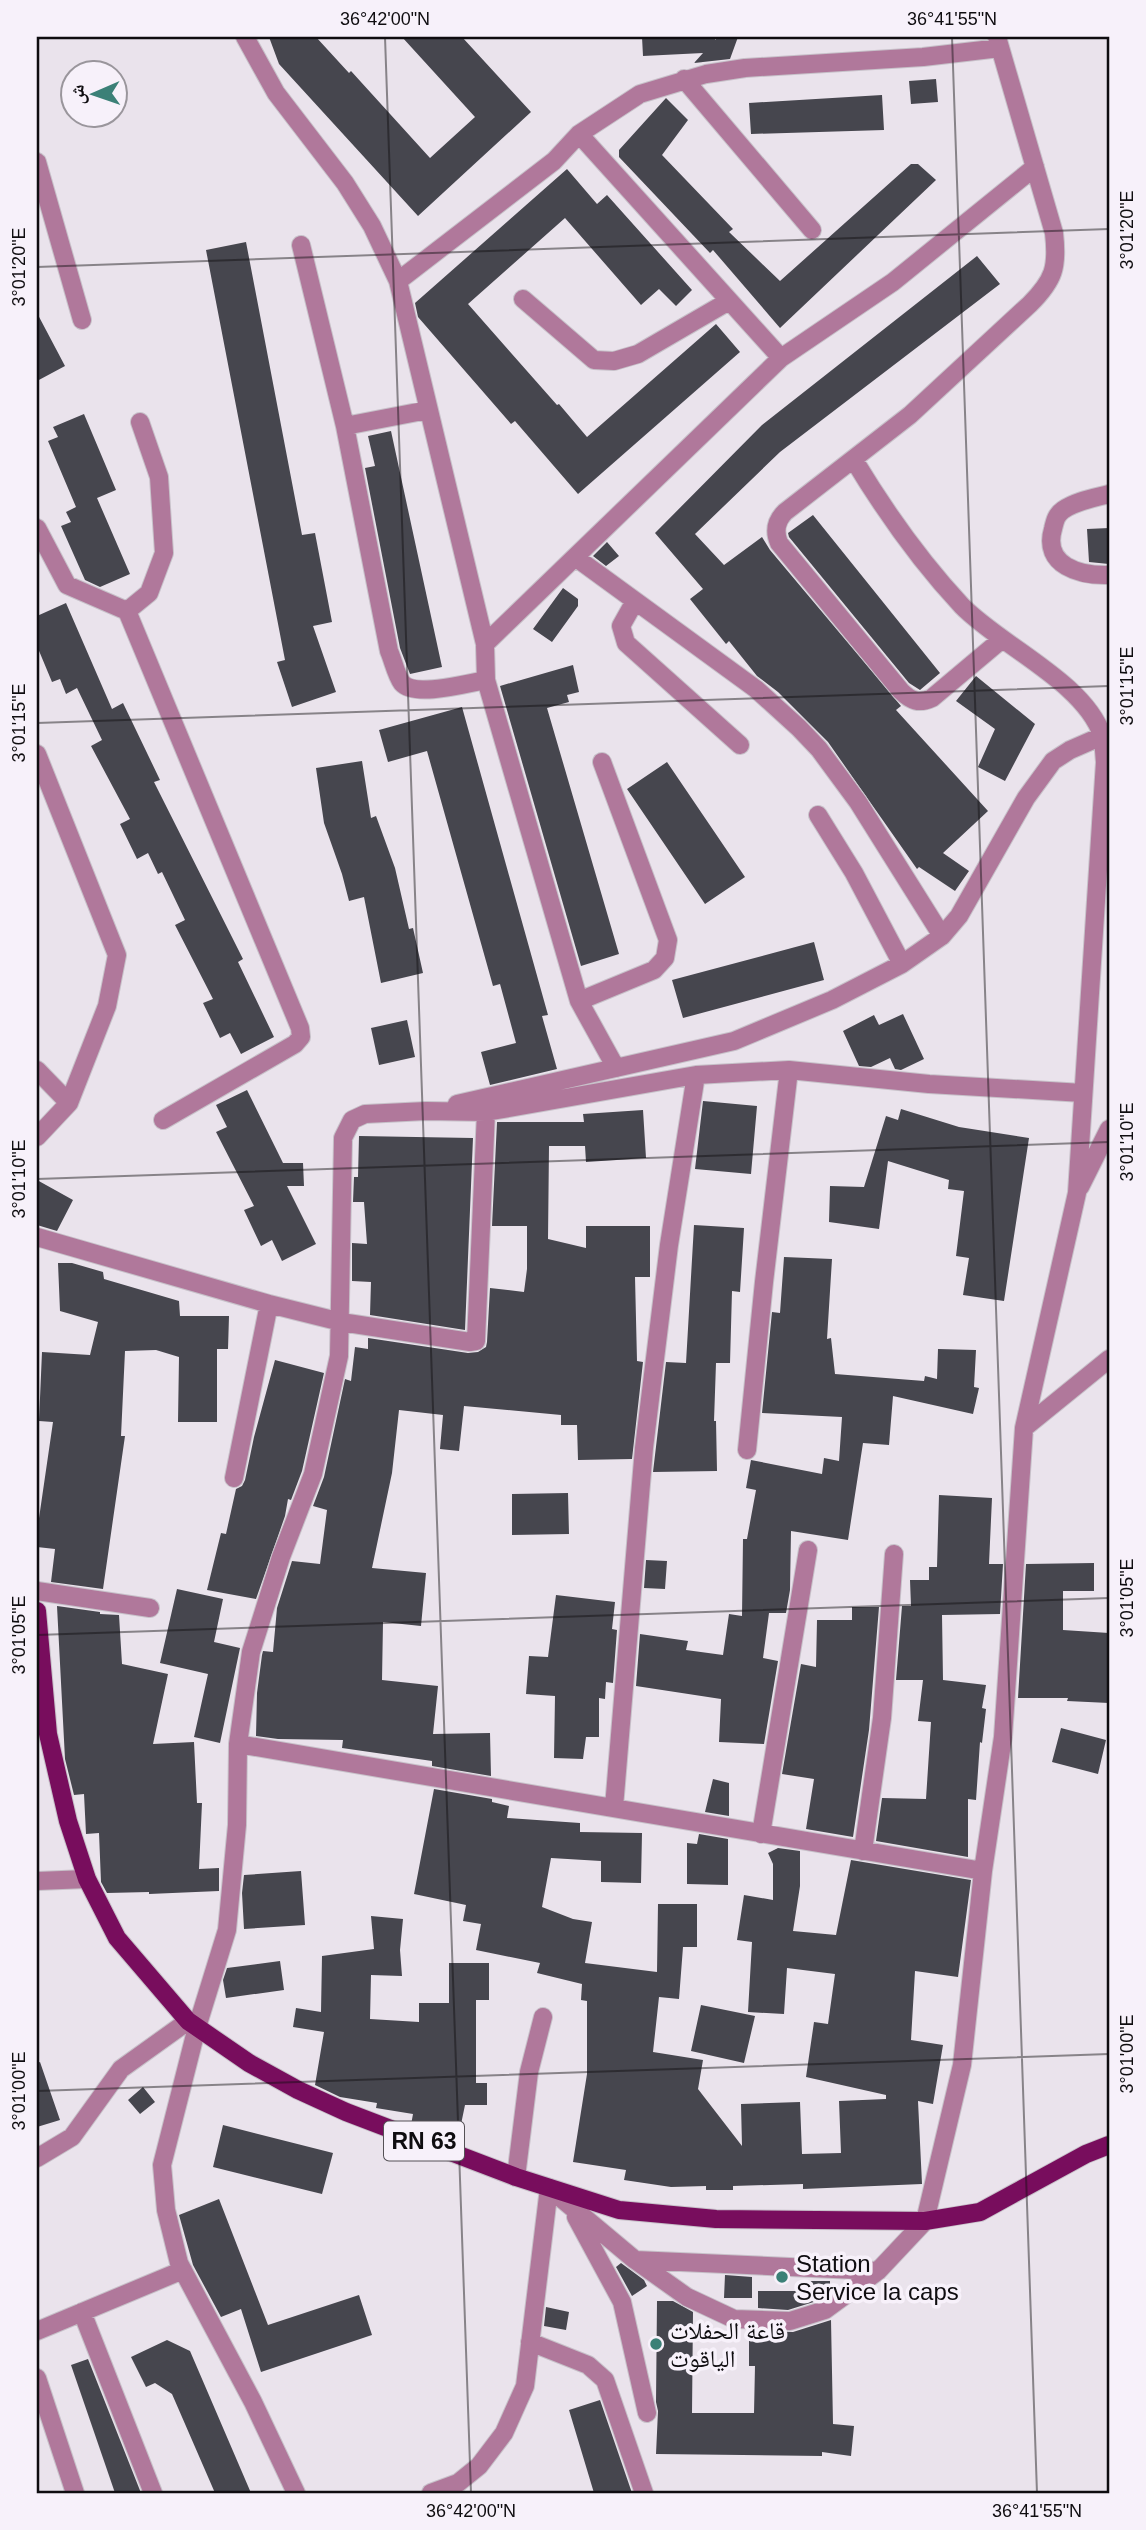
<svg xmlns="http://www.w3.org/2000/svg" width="1146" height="2530" viewBox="0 0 1146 2530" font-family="Helvetica,'Noto Naskh Arabic',sans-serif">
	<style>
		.building { fill: #46464e }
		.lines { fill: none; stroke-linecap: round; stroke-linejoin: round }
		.minor-casing { stroke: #c7c1c9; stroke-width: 20 }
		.major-casing { stroke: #c7c1c9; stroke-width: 20 }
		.minor { stroke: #b0789b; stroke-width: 18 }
		.major { stroke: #780d5d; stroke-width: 18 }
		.ticks { fill: none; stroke: #0f0d10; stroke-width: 2; stroke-opacity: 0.45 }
		.poi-dot { fill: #3b8077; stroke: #f7f1fa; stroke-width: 2.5 }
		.labels { text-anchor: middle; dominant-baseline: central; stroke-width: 7; stroke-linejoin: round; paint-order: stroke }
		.shield { fill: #f7f1fa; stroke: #555156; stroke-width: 2 }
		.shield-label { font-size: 23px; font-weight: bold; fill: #0f0d10 }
		.poi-label { font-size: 24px; fill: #0f0d10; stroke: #f7f1fa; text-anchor: start }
		.neatline { fill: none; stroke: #0f0d10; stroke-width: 2.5 }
		.ticks-label { font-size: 18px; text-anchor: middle; fill: #0f0d10 }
	</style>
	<rect width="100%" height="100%" fill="#eae3ec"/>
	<path class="building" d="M 269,37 L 316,37 L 349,73 L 351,71 L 430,158 L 475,117 L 402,37 L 462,37 L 531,112 L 418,216 L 279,64 Z
		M 642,37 L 715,37 L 715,40 L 718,37 L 738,37 L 730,59 L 694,63 L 703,53 L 643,56 Z
		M 936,79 L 938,102 L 911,104 L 909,81 Z
		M 882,95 L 884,130 L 751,134 L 749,103 Z
		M 666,98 L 688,120 L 662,155 L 733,229 L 729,232 L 780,281 L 911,164 L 918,164 L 936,180 L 780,328 L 713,250 L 710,253 L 619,157 L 619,150 Z
		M 567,169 L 597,204 L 607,195 L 692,290 L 676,306 L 659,289 L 641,305 L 565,218 L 468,304 L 557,405 L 559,404 L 587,437 L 716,324 L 740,352 L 578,494 L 515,421 L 511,424 L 418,317 L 415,303 Z
		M 246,242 L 302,535 L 315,533 L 332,622 L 313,626 L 336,692 L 292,707 L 277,662 L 285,660 L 206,250 Z
		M 977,256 L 1000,284 L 780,452 L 695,534 L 724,565 L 762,537 L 770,550 L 901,706 L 896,710 L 988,811 L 943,853 L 969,871 L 955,891 L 919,867 L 917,869 L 828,742 L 778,692 L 757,676 L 729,641 L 726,644 L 690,599 L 703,589 L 655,533 L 762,425 Z
		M 37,313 L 65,366 L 37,381 Z
		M 84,414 L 116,490 L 97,498 L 130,574 L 100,587 L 85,580 L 61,526 L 71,522 L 66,512 L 76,507 L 48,441 L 58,437 L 53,427 Z
		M 391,431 L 442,667 L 410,674 L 400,648 L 365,468 L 375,466 L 368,436 Z
		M 813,515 L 940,673 L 920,690 L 909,683 L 789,537 L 788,533 Z
		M 1109,528 L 1109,564 L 1089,562 L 1087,529 Z
		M 607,542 L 619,556 L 606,566 L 593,556 Z
		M 563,588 L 578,599 L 578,606 L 552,642 L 533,629 Z
		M 66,603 L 112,709 L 123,703 L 160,780 L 154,782 L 243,959 L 238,962 L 274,1037 L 241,1054 L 230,1033 L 220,1038 L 203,1003 L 213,999 L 175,925 L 185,920 L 162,872 L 158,874 L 148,853 L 137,859 L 120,824 L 130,819 L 91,746 L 102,740 L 77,688 L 66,694 L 60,679 L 52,682 L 37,646 L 37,616 Z
		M 573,665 L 579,692 L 567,695 L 569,702 L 547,708 L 619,954 L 581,966 L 500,686 Z
		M 976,676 L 1035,724 L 1005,781 L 978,767 L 995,729 L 956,701 Z
		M 462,707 L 548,1015 L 542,1016 L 557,1069 L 490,1085 L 481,1052 L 516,1043 L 500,984 L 493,986 L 427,751 L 388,762 L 379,730 Z
		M 362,761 L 371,818 L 376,816 L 395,868 L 409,929 L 413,928 L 423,973 L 381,983 L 364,897 L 349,901 L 342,874 L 324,823 L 316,768 Z
		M 667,762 L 745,877 L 705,904 L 627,789 Z
		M 814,942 L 824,980 L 683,1018 L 672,980 Z
		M 903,1014 L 924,1059 L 901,1070 L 895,1069 L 890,1058 L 871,1067 L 859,1066 L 843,1031 L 874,1015 L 879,1025 Z
		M 407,1020 L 415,1057 L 379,1065 L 371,1028 Z
		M 247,1090 L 283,1163 L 303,1163 L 304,1186 L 287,1186 L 316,1244 L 282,1261 L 272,1240 L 261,1246 L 244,1210 L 254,1206 L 216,1132 L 227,1127 L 216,1105 Z
		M 703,1101 L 757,1106 L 751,1174 L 695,1169 Z
		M 901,1109 L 959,1127 L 1029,1138 L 1004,1301 L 963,1295 L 969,1258 L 956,1256 L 964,1191 L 948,1189 L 949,1180 L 888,1161 L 879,1229 L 829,1222 L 830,1186 L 864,1187 L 886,1116 L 898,1120 Z
		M 643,1110 L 646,1158 L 586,1162 L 585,1146 L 549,1146 L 548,1239 L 586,1248 L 586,1226 L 650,1226 L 650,1277 L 635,1277 L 637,1361 L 643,1362 L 632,1459 L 578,1460 L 577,1425 L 561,1425 L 561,1415 L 464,1406 L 459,1451 L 440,1449 L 443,1415 L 399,1410 L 392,1473 L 372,1568 L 426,1573 L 421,1626 L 383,1622 L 382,1680 L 438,1686 L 433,1734 L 490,1733 L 491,1776 L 432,1766 L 432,1761 L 342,1748 L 343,1740 L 278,1739 L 256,1736 L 257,1693 L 262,1655 L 263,1651 L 273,1652 L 277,1608 L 292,1561 L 320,1564 L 327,1510 L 313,1506 L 324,1477 L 345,1379 L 351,1381 L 355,1347 L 368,1349 L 368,1338 L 468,1353 L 478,1352 L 486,1347 L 487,1342 L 490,1288 L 524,1292 L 527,1269 L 527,1226 L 492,1226 L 497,1122 L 584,1122 L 583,1114 Z
		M 359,1136 L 473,1138 L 465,1330 L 370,1315 L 371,1282 L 352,1281 L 352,1243 L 367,1244 L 364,1202 L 353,1202 L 354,1177 L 358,1177 Z
		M 37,1180 L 73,1200 L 57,1231 L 37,1225 Z
		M 694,1225 L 744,1228 L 740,1292 L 732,1291 L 730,1363 L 716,1363 L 714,1421 L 716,1421 L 717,1471 L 653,1472 L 666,1362 L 686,1363 Z
		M 784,1257 L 832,1259 L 827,1339 L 831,1338 L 835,1374 L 924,1381 L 925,1376 L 937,1379 L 938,1349 L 976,1350 L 974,1387 L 979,1388 L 973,1414 L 893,1396 L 889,1445 L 863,1443 L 848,1540 L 791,1531 L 790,1590 L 786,1613 L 769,1613 L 763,1658 L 778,1661 L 764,1744 L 719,1742 L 721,1699 L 636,1686 L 640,1634 L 688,1641 L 686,1650 L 723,1655 L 729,1614 L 742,1616 L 743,1539 L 747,1539 L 756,1490 L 746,1488 L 751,1460 L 822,1474 L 824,1458 L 839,1461 L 842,1417 L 762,1413 L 772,1312 L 780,1313 Z
		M 58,1263 L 72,1263 L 103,1272 L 104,1279 L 179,1301 L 180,1316 L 229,1316 L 228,1349 L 217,1349 L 217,1422 L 178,1422 L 179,1357 L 156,1350 L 125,1351 L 121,1436 L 125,1436 L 103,1589 L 51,1582 L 55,1549 L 37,1547 L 37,1532 L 53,1422 L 39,1421 L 42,1352 L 90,1355 L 98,1322 L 60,1311 Z
		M 275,1360 L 324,1373 L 302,1471 L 291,1500 L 288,1499 L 285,1516 L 256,1599 L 207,1590 L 221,1533 L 226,1534 L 236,1489 L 242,1486 L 245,1480 L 254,1437 Z
		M 568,1493 L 569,1534 L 512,1535 L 512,1494 Z
		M 939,1495 L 992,1498 L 989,1564 L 1003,1564 L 1000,1614 L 942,1615 L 943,1680 L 986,1685 L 982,1708 L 986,1709 L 982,1743 L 980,1742 L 976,1800 L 968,1799 L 968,1857 L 876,1841 L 882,1798 L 926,1799 L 931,1722 L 918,1721 L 923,1680 L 896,1680 L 902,1606 L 911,1606 L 910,1580 L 929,1580 L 929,1567 L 937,1567 Z
		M 646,1560 L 667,1561 L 665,1589 L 644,1588 Z
		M 1094,1563 L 1094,1591 L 1063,1591 L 1063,1630 L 1109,1633 L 1109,1703 L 1067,1701 L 1068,1698 L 1018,1698 L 1026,1564 Z
		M 177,1589 L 223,1599 L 214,1642 L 240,1648 L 220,1743 L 194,1737 L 208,1674 L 160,1663 Z
		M 556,1595 L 615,1602 L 612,1629 L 617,1630 L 613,1683 L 606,1682 L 605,1699 L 599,1698 L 599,1737 L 586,1737 L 583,1759 L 554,1758 L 555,1696 L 526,1694 L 529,1656 L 548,1657 Z
		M 57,1606 L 100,1612 L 100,1614 L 119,1615 L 122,1664 L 168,1674 L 153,1744 L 194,1742 L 197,1803 L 202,1803 L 199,1869 L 219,1868 L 219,1891 L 149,1894 L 149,1892 L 107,1893 L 101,1882 L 99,1833 L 86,1834 L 84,1794 L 74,1795 L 65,1759 Z
		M 852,1607 L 879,1607 L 869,1730 L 853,1837 L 806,1829 L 814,1779 L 782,1774 L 801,1664 L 816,1667 L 817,1620 L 852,1620 Z
		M 1061,1728 L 1106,1740 L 1098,1774 L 1052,1762 Z
		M 713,1779 L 729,1783 L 729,1816 L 705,1812 Z
		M 434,1789 L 492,1799 L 492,1802 L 509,1806 L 507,1818 L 580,1823 L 580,1832 L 642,1833 L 641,1883 L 601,1882 L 601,1861 L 551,1858 L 542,1907 L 573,1919 L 592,1922 L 585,1963 L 657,1972 L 658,1904 L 697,1904 L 697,1947 L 683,1947 L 679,1999 L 659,1997 L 653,2052 L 703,2060 L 698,2089 L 742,2146 L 741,2104 L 800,2102 L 802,2154 L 841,2153 L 839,2101 L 886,2099 L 886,2095 L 806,2077 L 814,2022 L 828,2024 L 835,1974 L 787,1968 L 784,2014 L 748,2012 L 752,1942 L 737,1940 L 744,1895 L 773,1900 L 773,1864 L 768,1853 L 778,1848 L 800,1851 L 800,1886 L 793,1931 L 836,1935 L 851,1860 L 971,1880 L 958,1977 L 915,1971 L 911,2040 L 943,2045 L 933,2104 L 918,2101 L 922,2184 L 803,2189 L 803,2184 L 733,2186 L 733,2190 L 706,2190 L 706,2186 L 671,2187 L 624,2180 L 626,2170 L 573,2162 L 587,2074 L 587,2001 L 581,2000 L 582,1984 L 537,1973 L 540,1963 L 476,1950 L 481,1924 L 463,1921 L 466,1905 L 414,1894 Z
		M 699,1834 L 728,1839 L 728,1885 L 687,1884 L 687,1843 L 697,1844 Z
		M 301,1871 L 305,1925 L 244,1929 L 242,1893 L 244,1875 Z
		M 371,1916 L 403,1919 L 400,1950 L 402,1976 L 371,1975 L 370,2019 L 419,2022 L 419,2003 L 449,2003 L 449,1963 L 489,1963 L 489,2000 L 476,2000 L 476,2083 L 487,2083 L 487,2105 L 465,2105 L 459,2134 L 411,2125 L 413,2114 L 376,2108 L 377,2103 L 340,2097 L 315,2085 L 324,2032 L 293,2027 L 296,2008 L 321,2012 L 322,1956 L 374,1949 Z
		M 280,1961 L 284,1990 L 226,1998 L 223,1980 L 227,1968 Z
		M 701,2005 L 755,2016 L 744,2063 L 691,2051 Z
		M 40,2062 L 60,2120 L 37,2127 L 37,2063 Z
		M 143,2087 L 155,2102 L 140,2114 L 128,2100 Z
		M 223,2125 L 333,2153 L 322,2194 L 213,2167 Z
		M 219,2199 L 268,2325 L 359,2295 L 372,2335 L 261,2372 L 241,2309 L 221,2317 L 193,2265 L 179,2215 Z
		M 621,2263 L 644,2280 L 647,2286 L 632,2296 L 616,2267 Z
		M 725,2275 L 752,2277 L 752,2298 L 724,2298 Z
		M 803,2281 L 830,2281 L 830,2292 L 820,2300 L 788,2310 L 758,2308 L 758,2291 L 803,2291 Z
		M 657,2301 L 673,2301 L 693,2312 L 692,2413 L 754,2413 L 755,2366 L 749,2366 L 749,2336 L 757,2336 L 758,2331 L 793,2332 L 831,2320 L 833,2424 L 854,2426 L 851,2456 L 822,2452 L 822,2456 L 656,2454 L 658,2411 L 656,2402 Z
		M 546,2307 L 569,2312 L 566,2330 L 544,2326 Z
		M 167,2340 L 190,2351 L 251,2493 L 215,2493 L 172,2394 L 155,2383 L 146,2387 L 131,2357 Z
		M 88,2359 L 141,2493 L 115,2493 L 71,2365 Z
		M 600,2400 L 632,2493 L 594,2493 L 569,2410 Z"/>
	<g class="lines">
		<defs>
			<path id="minor" d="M 245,37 L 276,93 L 345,183 L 372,226 L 398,281 L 485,644 L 486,680 L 579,1001 L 616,1068
				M 997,37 L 1054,233 C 1058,267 1054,280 1030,304 L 910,415 L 785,512 C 776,521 774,531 779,543 L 901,691 C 911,701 919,704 932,698 L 1001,640
				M 684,79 L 812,230
				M 579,134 L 781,358
				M 37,162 L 82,320
				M 301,245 L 345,426 L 389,651 C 393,660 396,675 402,683 C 415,698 468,683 486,680
				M 398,281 L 554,161 L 579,134 L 640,94 L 706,74 L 745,68 L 923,57 L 1000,48
				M 523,299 L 594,360 L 614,361 L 638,354 L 729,301
				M 345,426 L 428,410
				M 1109,494 C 1094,498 1076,501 1063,510 C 1056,515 1055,521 1053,529 C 1042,566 1081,576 1109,575
				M 37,528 L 67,585 L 127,611 L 300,1028 L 301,1037 L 295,1044 L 163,1120
				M 575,557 L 756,689 L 799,728 L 819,749 L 858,802 L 942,936
				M 635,601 L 621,626 L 626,643 L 740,745
				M 127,611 L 149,593 L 164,553 L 159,477 L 140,422
				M 485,644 L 781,358 L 893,282 L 1035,167
				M 37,754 L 117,955 L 107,1006 L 69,1103 L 37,1137
				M 818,815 L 854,873 L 902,964
				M 579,1001 L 654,970 L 665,958 L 668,940 L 602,762
				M 37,1070 L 69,1103
				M 457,1104 L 734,1041 L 832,1000 L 902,964 L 942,936 L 959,916 L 1026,798 L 1053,761 L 1070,750 L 1102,736
				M 1080,1187 L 1109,1129
				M 37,1237 L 269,1304 L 341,1322 L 470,1342 L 476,1341 L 486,1112
				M 1024,1428 L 1109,1359
				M 747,1450 L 764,1282 L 789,1070 L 929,1084 L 1083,1093
				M 234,1478 L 269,1304
				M 37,1591 L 150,1608
				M 238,1744 L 983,1871
				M 614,1807 L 644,1448 L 669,1245 L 696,1075
				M 761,1834 L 808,1550
				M 863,1851 L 882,1718 L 894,1554
				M 37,1881 L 87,1879
				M 37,2158 L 72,2137 L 121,2069 L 188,2021
				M 516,2177 L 529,2072 L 543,2017
				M 549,2188 L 635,2260 L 687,2297 L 734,2319 L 790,2321 L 825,2310 L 878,2271 L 925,2221 L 962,2065 L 983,1871 L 1003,1737 L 1024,1428 L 1077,1193 L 1105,762 C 1104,753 1104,743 1102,735 C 1084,682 1001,646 962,606 C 919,560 886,513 854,460
				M 576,2217 L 622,2302 L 647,2413
				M 635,2260 L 878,2271
				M 82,2312 L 153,2493
				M 37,2331 L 183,2270
				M 530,2342 L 588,2365 L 605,2380 L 644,2493
				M 37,2378 L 75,2493
				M 296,2493 L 253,2402 L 179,2263 L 166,2210 L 162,2165 L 197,2027 L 227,1930 L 237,1825 L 238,1744 L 251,1652 L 281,1557 L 313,1474 L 339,1356 L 343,1138 L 352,1120 L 365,1114 L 426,1111 L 486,1112 L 696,1075 L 789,1070
				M 431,2493 L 458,2483 L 479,2466 L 504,2433 L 525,2386 L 549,2188"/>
			<path id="major" d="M 37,1611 L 48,1734 L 68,1821 L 87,1879 L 117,1938 L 188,2021 L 249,2063 L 298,2090 L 346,2112 L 516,2177 L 619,2210 L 716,2219 L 925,2221 L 980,2212 L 1086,2154 L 1109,2145"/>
		</defs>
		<use href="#minor" class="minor-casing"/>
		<use href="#major" class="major-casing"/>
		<use href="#minor" class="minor"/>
		<use href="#major" class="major"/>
	</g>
	<path class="ticks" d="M 385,37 L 471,2493M 952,37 L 1037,2493M 37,267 L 1109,229M 37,723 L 1109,686M 37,1179 L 1109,1142M 37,1635 L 1109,1598M 37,2091 L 1109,2054"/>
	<g class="poi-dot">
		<circle cx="782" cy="2277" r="7"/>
		<circle cx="656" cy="2344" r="7"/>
	</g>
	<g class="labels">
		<rect class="shield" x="384" y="2121.5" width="80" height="39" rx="5"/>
		<g class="shield-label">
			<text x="424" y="2141">RN 63</text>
		</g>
		<g class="poi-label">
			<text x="796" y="2263">Station<tspan x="796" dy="28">Service la caps</tspan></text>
			<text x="670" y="2330">قاعة الحفلات<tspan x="670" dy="28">الياقوت</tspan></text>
		</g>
	</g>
	<rect width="1146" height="2530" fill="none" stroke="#f7f1fa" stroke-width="77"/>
	<g transform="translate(94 94) rotate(268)"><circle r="33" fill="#f7f1fa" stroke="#9a969c" stroke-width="2"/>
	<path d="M0-5L12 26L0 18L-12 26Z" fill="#3b8077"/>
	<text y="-10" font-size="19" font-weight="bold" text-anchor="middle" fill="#0f0d10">ش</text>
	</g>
	<rect x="38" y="38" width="1070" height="2454" class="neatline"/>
	<g class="ticks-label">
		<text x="385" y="25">36°42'00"N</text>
		<text x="952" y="25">36°41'55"N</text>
		<text transform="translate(1127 230) rotate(-90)" y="6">3°01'20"E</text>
		<text transform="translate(19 267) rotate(-90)" y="6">3°01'20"E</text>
		<text transform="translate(1127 686) rotate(-90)" y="6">3°01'15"E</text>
		<text transform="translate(19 723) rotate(-90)" y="6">3°01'15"E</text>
		<text transform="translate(1127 1142) rotate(-90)" y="6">3°01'10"E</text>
		<text transform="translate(19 1179) rotate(-90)" y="6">3°01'10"E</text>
		<text transform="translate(1127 1598) rotate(-90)" y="6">3°01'05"E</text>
		<text transform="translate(19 1635) rotate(-90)" y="6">3°01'05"E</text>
		<text transform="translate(1127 2054) rotate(-90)" y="6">3°01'00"E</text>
		<text transform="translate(19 2091) rotate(-90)" y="6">3°01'00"E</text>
		<text x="471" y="2517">36°42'00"N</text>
		<text x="1037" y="2517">36°41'55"N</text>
	</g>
</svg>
